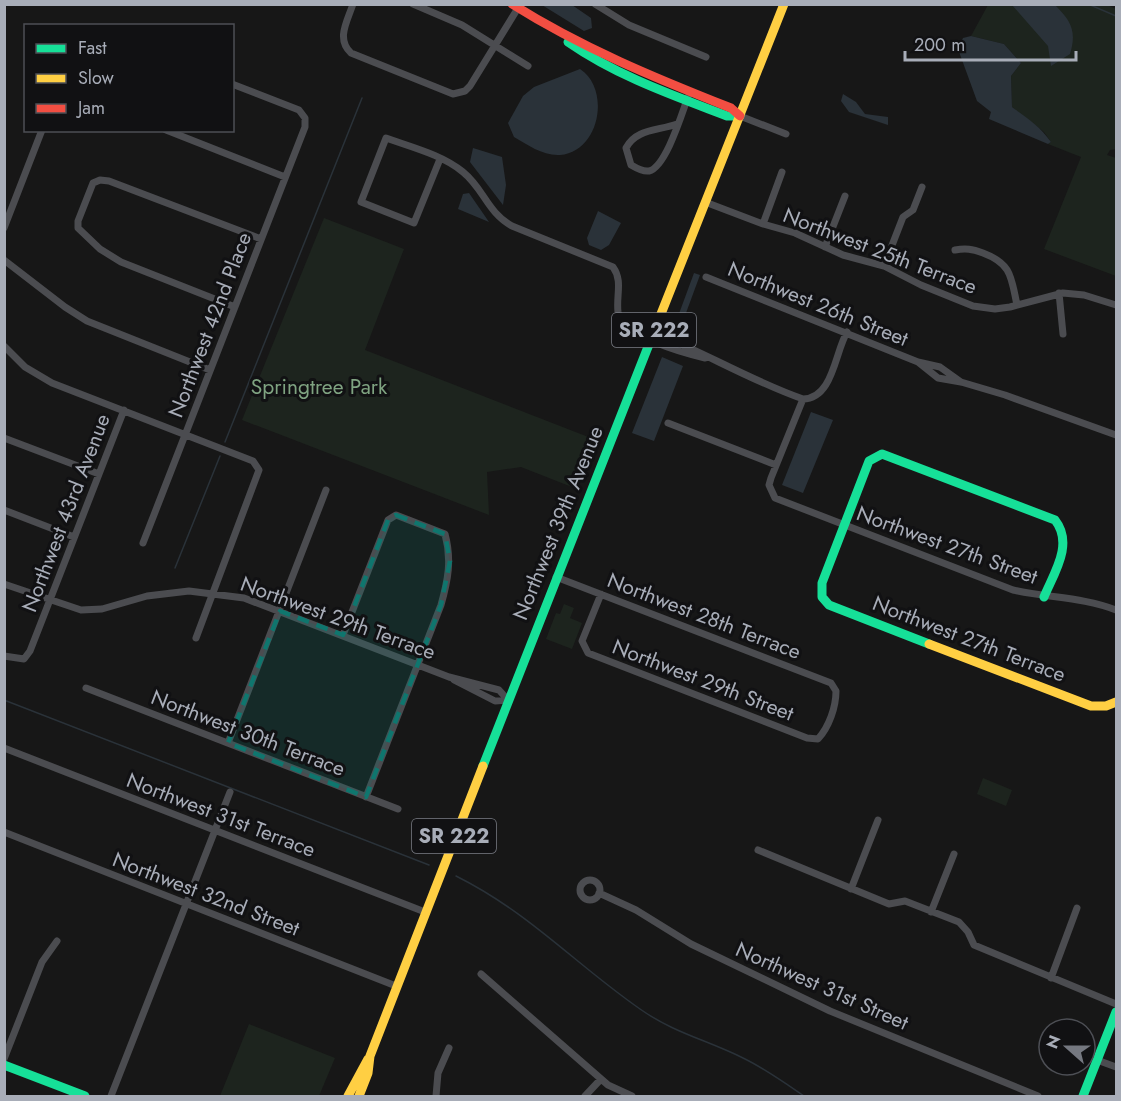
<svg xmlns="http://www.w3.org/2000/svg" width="1121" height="1101" viewBox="0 0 1121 1101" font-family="Jost,sans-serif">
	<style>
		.green { fill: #1d241e }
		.water { fill: #2a3239 }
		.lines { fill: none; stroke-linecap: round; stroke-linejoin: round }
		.stream { stroke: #2a3239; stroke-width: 1.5 }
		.street { stroke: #4b4c50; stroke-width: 7 }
		.fast { stroke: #16e098; stroke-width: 9 }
		.slow { stroke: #ffcf43; stroke-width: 9 }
		.jam { stroke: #f24e42; stroke-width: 9 }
		.marked { fill: #0f766e; fill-opacity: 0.2; stroke: #0f766e; stroke-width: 4.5; stroke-dasharray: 12 8; stroke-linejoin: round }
		.labels { text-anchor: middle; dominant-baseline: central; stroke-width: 6; stroke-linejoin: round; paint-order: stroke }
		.shield { fill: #111113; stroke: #7b7e86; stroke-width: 1.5 }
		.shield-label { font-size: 20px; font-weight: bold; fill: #a8adb8 }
		.street-label { font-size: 21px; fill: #a8adb8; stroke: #111113 }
		.park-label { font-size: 21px; fill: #7fa381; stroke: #111113 }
	</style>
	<rect width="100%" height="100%" fill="#171717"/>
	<path class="green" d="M 1105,4 L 1116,9 L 1116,149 L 1110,150 L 1107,155 L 1116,158 L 1116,276 L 1044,249 L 1081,157 L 1048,144 L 1051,142 L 1044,132 L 1012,107 L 1011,76 L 1021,63 L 1004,44 L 971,36 L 988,5 Z
		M 324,218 L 404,249 L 365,350 L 596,440 L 577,489 L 521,467 L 487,472 L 489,515 L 242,420 Z
		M 564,604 L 574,608 L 570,618 L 582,623 L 572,649 L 546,639 L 556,613 L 560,614 Z
		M 983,778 L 1012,790 L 1006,806 L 977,794 Z
		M 249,1024 L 335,1058 L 319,1096 L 220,1096 Z"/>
	<path class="water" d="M 542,5 L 572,5 L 591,18 L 592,28 L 584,31 Z
		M 1012,5 L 1055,5 C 1071,21 1077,31 1070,54 L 1051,66 L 1048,46 Z
		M 971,36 L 1004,44 L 1021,63 L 1011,76 L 1012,107 C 1027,118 1040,126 1051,142 L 1048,144 L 989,119 L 991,112 L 977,101 L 958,49 L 963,38 Z
		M 580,69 C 611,89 600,152 560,155 C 543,156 528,145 514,137 L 508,123 L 523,96 L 534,87 Z
		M 843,94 L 856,102 L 865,114 L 888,117 L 888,125 L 849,112 L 841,101 Z
		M 473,148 L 502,157 L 506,185 L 503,205 L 470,162 Z
		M 469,193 L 489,222 L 458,209 L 463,194 Z
		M 598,211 L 621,223 L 609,245 L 601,250 L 589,245 L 587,238 Z
		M 694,273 L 700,275 L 679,332 L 673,330 Z
		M 662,357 L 683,366 L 654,441 L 632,433 Z
		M 811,412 L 833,420 L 803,493 L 782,485 Z"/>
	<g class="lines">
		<path class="stream" d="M 1088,4 L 1116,16
			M 225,442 L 362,98
			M 175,568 L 220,456
			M 4,700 L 429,865
			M 456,876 C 530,913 575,964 640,1009 C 674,1033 707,1040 743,1058 C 764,1068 785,1083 804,1096"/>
		<path class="street" d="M 353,4 C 347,22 336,39 351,53 L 453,94 L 465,91 L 470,86 L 518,8
			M 413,4 L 462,25 L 528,66
			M 595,4 L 629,25 L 706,57
			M 740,116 L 786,134
			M 677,124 C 657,131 636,129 626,148 L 631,165 C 636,168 642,172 649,171 C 666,167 682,113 688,97
			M 166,130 L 285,177
			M 440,159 L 414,223 L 361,202 L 386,138 C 411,147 443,155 463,172 C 484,189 487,212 512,226 L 613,267 C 623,281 616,295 618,312 C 622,336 683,353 705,358
			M 705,202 L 763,224 L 795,233 L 843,255 L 884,266 L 921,285 L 973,306 L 995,309 L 1010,307 L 1063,293 L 1084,295 L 1116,305
			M 763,224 L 782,172
			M 4,228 L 42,130
			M 825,247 L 845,196
			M 955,250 C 966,248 972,249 983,253 C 1012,264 1011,277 1017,305
			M 4,260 L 65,307 L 87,321 L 210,370
			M 884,266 L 903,217 L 913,210 L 922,187
			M 706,277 L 918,362 L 940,367 L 961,382
			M 1059,293 L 1063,334
			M 235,307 L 121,262 L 100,249 L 78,228 L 78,221 L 93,183 L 100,180 L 109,181 L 261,239
			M 627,325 L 632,324 C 691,344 743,378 803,399 C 833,399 835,352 847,332
			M 4,346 L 25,367 L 52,383 L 253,461 L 259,470 L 196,638
			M 918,362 L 938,378 L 961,382 L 1005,395 L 1116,435
			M 803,399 L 771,478 L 769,485 L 775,498 L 1013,590 C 1048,598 1083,597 1116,610
			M 668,423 L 776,465
			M 4,438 L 99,474
			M 4,510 L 74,537
			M 143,543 L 305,127 L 305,118 L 299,110 L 232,84
			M 556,577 L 831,683 L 836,691 C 836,707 829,727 818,739 L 807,738 L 588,653 L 582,641 L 601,594
			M 4,584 L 81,610 L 102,609 L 147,596 L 189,591 L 244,598 L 449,677 L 499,690 L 508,700
			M 343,635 L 388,520 L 396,515 L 445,534 C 452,560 448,580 441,605 L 366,797
			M 4,656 L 24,659 L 30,651 L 124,410
			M 454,680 L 495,701 L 508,700
			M 86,688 L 398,809
			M 228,743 L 326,490
			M 4,748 L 425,912
			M 4,832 L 396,986
			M 758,850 L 889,904 L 905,901 L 959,922 L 968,932 L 974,945 L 1116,1004
			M580 890a10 10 0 1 1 20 0a10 10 0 1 1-20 0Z
			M 851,889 L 878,820
			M 599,893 L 636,910 L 691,944 L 830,1011 L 1038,1096
			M 931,912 L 954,854
			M 481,974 L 608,1085 L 632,1096
			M 1051,978 L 1077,908
			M 4,1059 L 42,962 L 57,941
			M 1097,1060 L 1116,1067
			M 111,1096 L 230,792
			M 436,1096 L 438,1073 L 449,1048
			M 585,1096 L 601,1079"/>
		<path class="fast" d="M 568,42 C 617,76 672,95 727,116 L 740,116
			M 929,644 L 829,605 L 822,597 L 822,583 L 869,461 L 882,454 L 1055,520 C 1074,544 1054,573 1044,597
			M 483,766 L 657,324
			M 4,1065 L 85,1096
			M 1083,1096 L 1116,1012"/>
		<path class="slow" d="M 657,324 L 784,4
			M 929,644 L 1091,706 L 1106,706 L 1116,702
			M 348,1096 L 368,1059
			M 359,1096 L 368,1073 L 370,1056 L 483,766"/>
		<path class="jam" d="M 512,4 C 582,48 655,78 731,108 L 740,116"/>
	</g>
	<path class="marked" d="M 396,515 L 445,534 L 450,561 L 441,605 L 366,797 L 228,743 L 280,611 L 343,635 L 388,520 Z"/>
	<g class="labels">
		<g class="shield">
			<rect x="612" y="313" width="84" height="34" rx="4.5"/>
			<rect x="412" y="819" width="84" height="34" rx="4.5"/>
		</g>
		<g class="shield-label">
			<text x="654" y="330">SR 222</text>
			<text x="454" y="836">SR 222</text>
		</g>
		<g class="street-label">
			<text transform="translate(880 251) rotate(21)">Northwest 25th Terrace</text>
			<text transform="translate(818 304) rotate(22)">Northwest 26th Street</text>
			<text transform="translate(210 325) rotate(-69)">Northwest 42nd Place</text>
			<text transform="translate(66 513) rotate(-69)">Northwest 43rd Avenue</text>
			<text transform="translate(558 523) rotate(-68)">Northwest 39th Avenue</text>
			<text transform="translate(947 545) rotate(20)">Northwest 27th Street</text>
			<text transform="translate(704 616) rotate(21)">Northwest 28th Terrace</text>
			<text transform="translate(338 618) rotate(20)">Northwest 29th Terrace</text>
			<text transform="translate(969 639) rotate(21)">Northwest 27th Terrace</text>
			<text transform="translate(703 680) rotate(21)">Northwest 29th Street</text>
			<text transform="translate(248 733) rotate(21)">Northwest 30th Terrace</text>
			<text transform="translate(221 815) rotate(21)">Northwest 31st Terrace</text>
			<text transform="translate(206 894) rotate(21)">Northwest 32nd Street</text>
			<text transform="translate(822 986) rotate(24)">Northwest 31st Street</text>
		</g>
		<g class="park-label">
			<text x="319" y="387">Springtree Park</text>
		</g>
	</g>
	<rect width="1121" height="1101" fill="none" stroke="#a8adb8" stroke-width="12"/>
	<rect x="24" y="24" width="210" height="108" fill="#111113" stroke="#4d4f55" stroke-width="1.5"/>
	<rect x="36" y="44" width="30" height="9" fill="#16e098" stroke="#4d4f55" stroke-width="1.5"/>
	<text x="78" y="54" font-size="18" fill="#a8adb8">Fast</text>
	<rect x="36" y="74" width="30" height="9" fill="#ffcf43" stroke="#4d4f55" stroke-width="1.5"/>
	<text x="78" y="84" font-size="18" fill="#a8adb8">Slow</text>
	<rect x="36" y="104" width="30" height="9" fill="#f24e42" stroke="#4d4f55" stroke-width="1.5"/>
	<text x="78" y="114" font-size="18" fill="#a8adb8">Jam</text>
	<g transform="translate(1067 1047) rotate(291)"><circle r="28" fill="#111113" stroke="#4d4f55" stroke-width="1.5"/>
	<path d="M0-4.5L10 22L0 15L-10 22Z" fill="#757880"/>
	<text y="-9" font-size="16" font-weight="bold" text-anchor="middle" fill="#a8adb8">N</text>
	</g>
	<path d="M905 51v9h171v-9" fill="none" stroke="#a8adb8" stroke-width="3"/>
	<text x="914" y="51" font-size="18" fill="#a8adb8" stroke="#111113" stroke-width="4.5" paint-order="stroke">200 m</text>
</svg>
